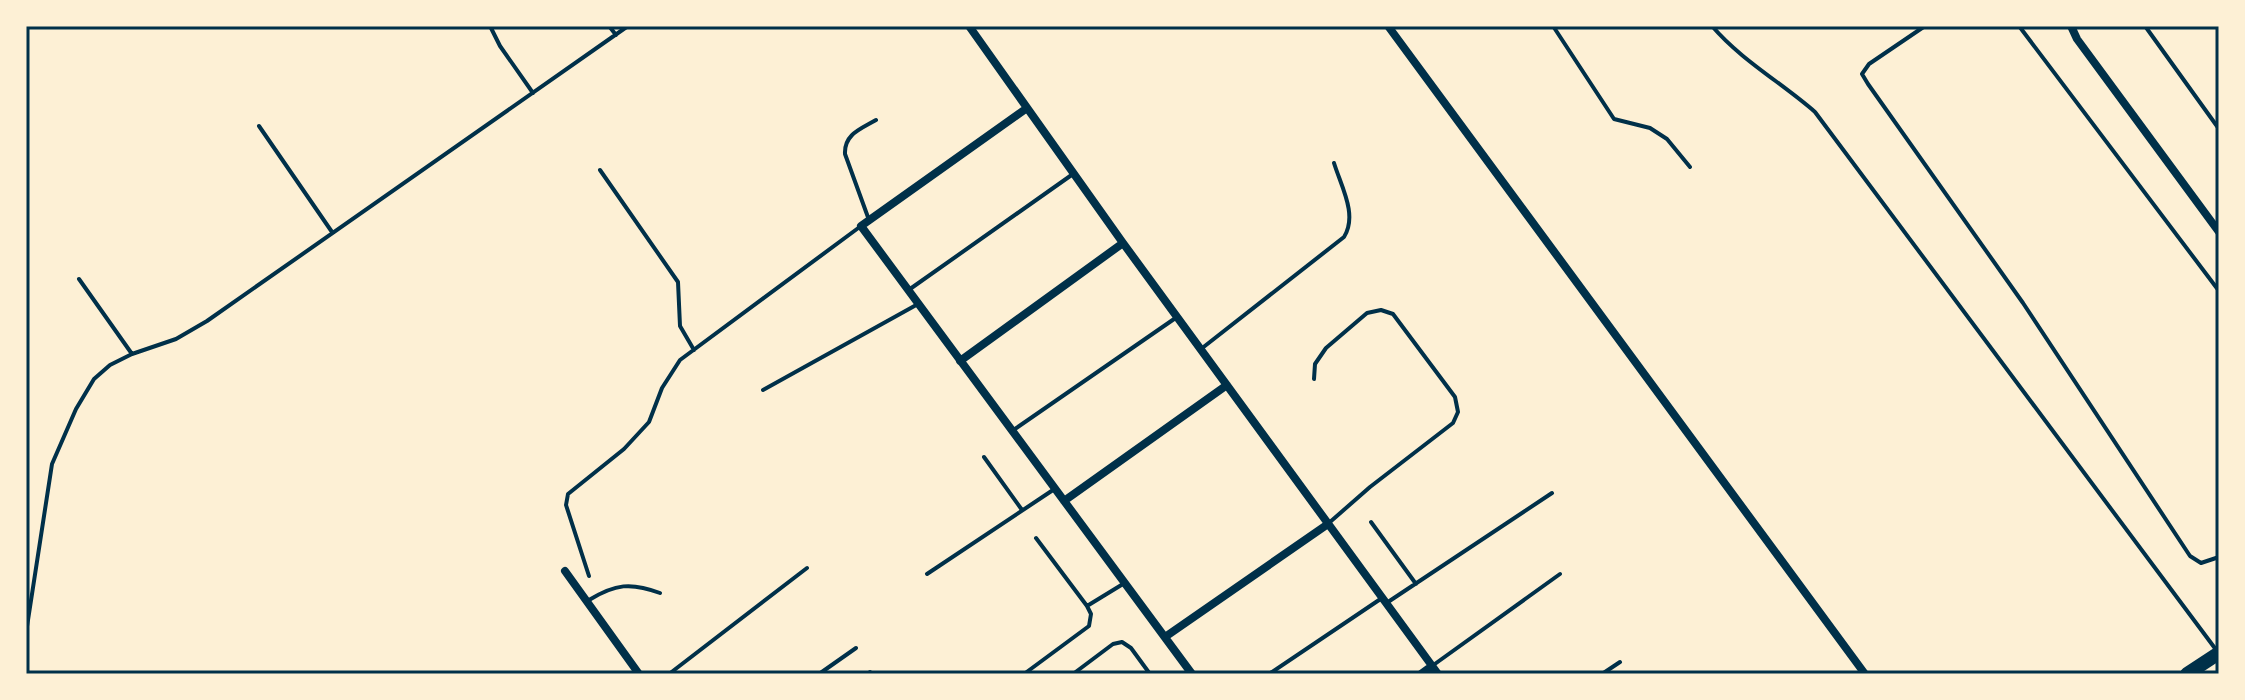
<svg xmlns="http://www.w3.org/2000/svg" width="2245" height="700" viewBox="0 0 2245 700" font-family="Roboto,sans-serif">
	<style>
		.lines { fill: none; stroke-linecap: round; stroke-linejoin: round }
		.service { stroke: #003049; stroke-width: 4 }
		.minor { stroke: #003049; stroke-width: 8 }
		.trunk { stroke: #003049; stroke-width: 14 }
		.neatline { fill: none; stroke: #003049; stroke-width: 3 }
	</style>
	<rect width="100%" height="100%" fill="#fdf0d5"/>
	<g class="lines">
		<path class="service" d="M 490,26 L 500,46 L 533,93
			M 609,26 L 616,35
			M 1553,26 L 1614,119 L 1650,128 L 1667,139 L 1690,167
			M 1712,26 C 1741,60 1782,83 1815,112 L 2217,651
			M 1925,26 L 1869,64 L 1862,74 L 1868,84 L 2023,303 L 2190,556 L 2201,563 L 2219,557
			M 2019,26 L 2219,291
			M 2145,26 L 2219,129
			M 259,126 L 332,232
			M 600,170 L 678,282 L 680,326 L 694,350
			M 869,220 L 845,154 C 844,134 861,129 876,120
			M 79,279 L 132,354
			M 910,289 L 1073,174
			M 1201,349 L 1344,237 C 1358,215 1341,186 1334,163
			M 1314,379 L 1315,364 L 1326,348 L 1367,313 L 1381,310 L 1393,314 L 1455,397 L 1458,412 L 1453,423 L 1370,487 L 1330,522
			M 763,390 L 918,304
			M 1012,431 L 1177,317
			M 984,457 L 1022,510
			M 1371,522 L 1416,584
			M 1036,538 L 1087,606 L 1123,584
			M 927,574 L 1053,490
			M 589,576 L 566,505 L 568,494 L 624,449 L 649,422 L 662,388 L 680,360 L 861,226
			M 589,600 C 615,584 631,582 660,593
			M 1388,602 L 1552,493
			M 26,633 L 52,464 L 76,409 L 94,379 L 110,365 L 132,354 L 176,339 L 207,321 L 628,26
			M 1432,666 L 1560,574
			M 669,674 L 807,568
			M 819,674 L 856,648
			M 868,674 L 870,672
			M 1024,674 L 1089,626 L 1091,614 L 1087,606
			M 1073,674 L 1113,644 L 1122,642 L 1131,648 L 1150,674
			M 1269,674 L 1382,598
			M 1602,674 L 1620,662"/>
		<path class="minor" d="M 969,26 L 1123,243 L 1438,674
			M 1388,26 L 1865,674
			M 2071,26 L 2077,39 L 2219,232
			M 1027,108 L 861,226 L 1192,674
			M 960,361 L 1123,243
			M 1064,501 L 1227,385
			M 565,571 L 639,674
			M 1165,637 L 1328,524
			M 1421,674 L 1432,666"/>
		<path class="trunk" d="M 2187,674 L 2219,653"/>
	</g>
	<rect width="2245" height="700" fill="none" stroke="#fdf0d5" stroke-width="56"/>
	<rect x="28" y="28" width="2189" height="644" class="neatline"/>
</svg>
